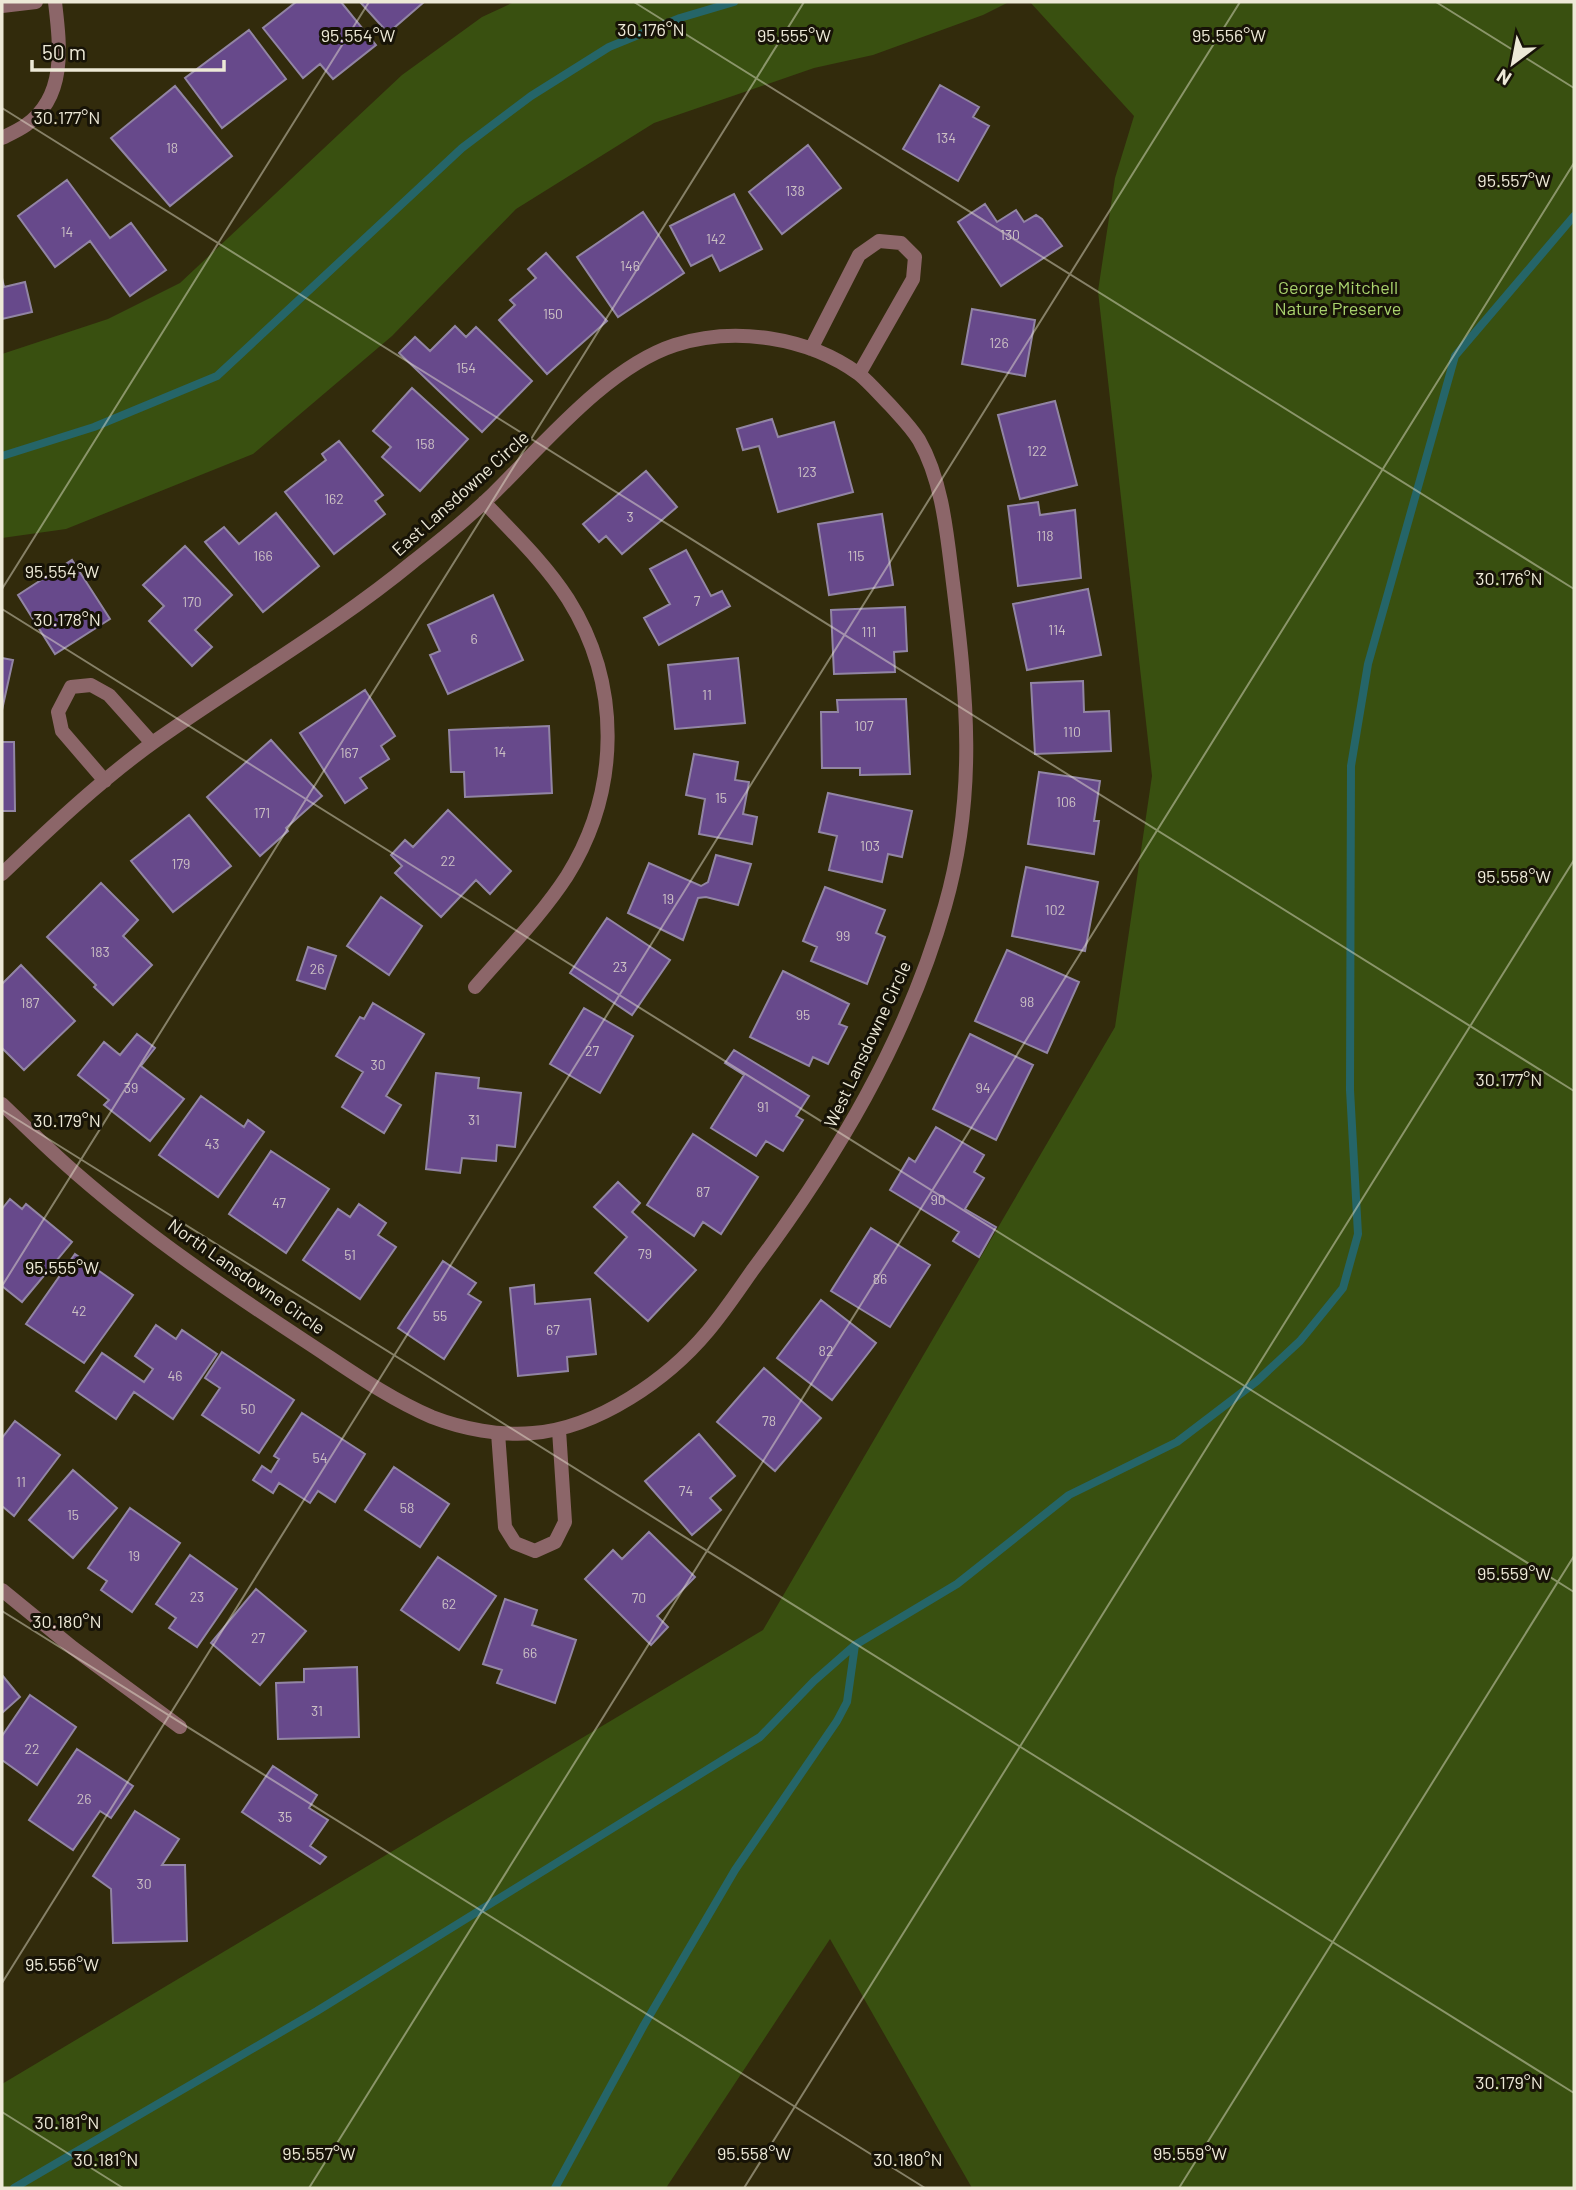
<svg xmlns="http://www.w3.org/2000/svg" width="1576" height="2190" viewBox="0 0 1576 2190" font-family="Barlow,sans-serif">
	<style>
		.green { fill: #395010 }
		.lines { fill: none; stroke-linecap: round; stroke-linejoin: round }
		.stream { stroke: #256568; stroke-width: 8 }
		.building { fill: #67498b; stroke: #9285a4; stroke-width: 2 }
		.street { stroke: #8c6669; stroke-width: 14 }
		.ticks { fill: none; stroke: #ede9d7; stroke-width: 2; stroke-opacity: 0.45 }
		.labels { text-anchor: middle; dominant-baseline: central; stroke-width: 6; stroke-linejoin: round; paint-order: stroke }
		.number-label { font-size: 14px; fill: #ccc1c4 }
		.park-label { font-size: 18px; fill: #aad46e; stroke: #171307 }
		.street-label { font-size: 18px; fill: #ede9d7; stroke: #171307 }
		.ticks-label { font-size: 18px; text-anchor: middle; fill: #ede9d7; stroke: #171307; stroke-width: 6; stroke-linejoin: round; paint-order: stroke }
	</style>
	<rect width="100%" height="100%" fill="#322b0c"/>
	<path class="green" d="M 514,2 L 1009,2 L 983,15 L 873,55 L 814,68 L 654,123 L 516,209 L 392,336 L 253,454 L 66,529 L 2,538 L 2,354 L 108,319 L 180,283 L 402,75 L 482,17 Z
		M 1030,2 L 1574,2 L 1574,2188 L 972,2188 L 830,1939 L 666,2188 L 2,2188 L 2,2084 L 763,1630 L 1115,1027 L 1152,776 L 1098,291 L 1115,178 L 1134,116 Z"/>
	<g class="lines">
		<path class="stream" d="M 2,456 L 94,427 L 217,376 L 462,148 L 531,96 L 609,47 L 680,18 L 734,2
			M 14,2188 L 317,2011 L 760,1737 L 814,1681 L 855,1645 L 957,1584 L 1069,1495 L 1177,1442 L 1257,1381 L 1300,1341 L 1343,1288 L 1358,1234 L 1350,1090 L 1351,766 L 1368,664 L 1455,356 L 1574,216
			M 555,2188 L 644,2025 L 735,1870 L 837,1721 L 847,1702 L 855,1645"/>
	</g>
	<path class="building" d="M 296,2 L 341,2 L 376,45 L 333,79 L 320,64 L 303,78 L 263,28 Z
		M 360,2 L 424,2 L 388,33 Z
		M 249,30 L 286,79 L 222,128 L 185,78 Z
		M 940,85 L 979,107 L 973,117 L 989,126 L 958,181 L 903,149 Z
		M 175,86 L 232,156 L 170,206 L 111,138 Z
		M 808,145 L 841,188 L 782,234 L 749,192 Z
		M 67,180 L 110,238 L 131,223 L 166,270 L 130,296 L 90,241 L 55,267 L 18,216 Z
		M 734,194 L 762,249 L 720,271 L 712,255 L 691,266 L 670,226 Z
		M 985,204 L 997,222 L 1016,210 L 1024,222 L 1036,215 L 1042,219 L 1062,246 L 1001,286 L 958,222 Z
		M 643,212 L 684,273 L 618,317 L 577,257 Z
		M 546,253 L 607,321 L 547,374 L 499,320 L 515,305 L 510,300 L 536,278 L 528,269 Z
		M 2,278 L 4,287 L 25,282 L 32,312 L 2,319 Z
		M 972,309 L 1035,320 L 1025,376 L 962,364 Z
		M 455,326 L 466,337 L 476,327 L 532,381 L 482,432 L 399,353 L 415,337 L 430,351 Z
		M 412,388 L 468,439 L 420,491 L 382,457 L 391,447 L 373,431 Z
		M 1055,401 L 1077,485 L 1020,499 L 998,415 Z
		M 772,419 L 778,437 L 834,422 L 853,492 L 778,512 L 759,446 L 743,450 L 737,429 Z
		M 339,441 L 383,495 L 375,501 L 385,514 L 334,554 L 285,492 L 326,460 L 322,454 Z
		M 646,471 L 677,507 L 622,554 L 606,536 L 599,542 L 583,524 Z
		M 1038,502 L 1040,515 L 1075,510 L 1081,578 L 1018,586 L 1008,506 Z
		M 276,513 L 319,566 L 263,612 L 205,542 L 224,527 L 239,544 Z
		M 882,514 L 893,585 L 829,595 L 818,524 Z
		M 185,546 L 232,595 L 195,630 L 212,647 L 192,666 L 149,621 L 164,606 L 143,585 Z
		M 686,550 L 711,596 L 722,591 L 730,606 L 659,645 L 644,618 L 670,604 L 650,569 Z
		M 72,560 L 110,619 L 55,654 L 18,595 Z
		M 1088,589 L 1101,655 L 1027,670 L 1013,604 Z
		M 493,595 L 523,660 L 448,694 L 430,655 L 440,651 L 428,625 Z
		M 905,607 L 907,651 L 894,652 L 895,672 L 834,674 L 831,610 Z
		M 2,658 L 13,660 L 2,710 Z
		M 738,658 L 745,723 L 675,729 L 668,665 Z
		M 1083,681 L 1084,712 L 1109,711 L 1111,751 L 1035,754 L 1031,683 Z
		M 365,690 L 395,736 L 381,746 L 389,759 L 360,778 L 367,788 L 345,803 L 300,733 Z
		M 906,699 L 910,774 L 860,775 L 860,768 L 822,768 L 821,712 L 838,712 L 837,700 Z
		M 549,726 L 552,793 L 465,797 L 464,772 L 451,772 L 449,730 Z
		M 271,740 L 322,796 L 286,828 L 288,831 L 260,856 L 207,797 Z
		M 2,742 L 14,742 L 15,811 L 2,811 Z
		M 694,754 L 738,762 L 735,780 L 749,782 L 743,814 L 757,817 L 752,844 L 699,834 L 705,799 L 686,795 Z
		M 1039,772 L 1100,781 L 1094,821 L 1099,821 L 1094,854 L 1028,844 Z
		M 828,793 L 912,811 L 902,857 L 888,854 L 882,882 L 829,870 L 837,836 L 819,832 Z
		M 448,810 L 511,871 L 490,894 L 476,880 L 441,917 L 395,873 L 402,866 L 391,855 L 405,840 L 413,847 Z
		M 189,815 L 231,866 L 173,912 L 131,861 Z
		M 716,855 L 751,864 L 738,905 L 706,897 L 698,898 L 683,940 L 628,913 L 649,863 L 701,886 L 708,882 Z
		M 1026,867 L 1098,882 L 1085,951 L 1012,936 Z
		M 101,883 L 138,920 L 123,936 L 152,965 L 113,1005 L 94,987 L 96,985 L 47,937 Z
		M 825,887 L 885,910 L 876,933 L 885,937 L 867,984 L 811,961 L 817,947 L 803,941 Z
		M 381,897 L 422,926 L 389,975 L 347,946 Z
		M 607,918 L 670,960 L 632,1015 L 570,973 Z
		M 308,947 L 336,956 L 325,989 L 297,980 Z
		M 1007,950 L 1079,982 L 1047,1053 L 975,1021 Z
		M 21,965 L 75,1021 L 24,1070 L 2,1048 L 2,984 Z
		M 783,971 L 849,1004 L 839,1024 L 847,1027 L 828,1064 L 813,1057 L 809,1066 L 750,1037 Z
		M 373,1003 L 424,1034 L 386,1096 L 401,1105 L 384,1133 L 342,1107 L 363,1072 L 336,1056 L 360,1017 L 364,1019 Z
		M 584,1008 L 633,1036 L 600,1093 L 550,1064 Z
		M 137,1034 L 155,1048 L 141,1066 L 184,1099 L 150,1141 L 104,1105 L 109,1100 L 78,1075 L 104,1042 L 120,1055 Z
		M 970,1034 L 1033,1065 L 996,1140 L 933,1109 Z
		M 734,1050 L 809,1096 L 796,1116 L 803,1120 L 783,1151 L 766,1141 L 756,1156 L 711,1128 L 744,1075 L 725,1063 Z
		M 436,1073 L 479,1078 L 478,1088 L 521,1093 L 515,1147 L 497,1145 L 496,1161 L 462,1158 L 460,1173 L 426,1169 Z
		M 201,1096 L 244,1127 L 248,1120 L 264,1132 L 218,1197 L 159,1155 Z
		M 936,1127 L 984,1155 L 974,1172 L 984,1178 L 965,1209 L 996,1227 L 979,1257 L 953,1241 L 959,1232 L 890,1190 L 909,1158 L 915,1162 Z
		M 693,1134 L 758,1177 L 721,1234 L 703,1222 L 694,1236 L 647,1205 Z
		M 271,1151 L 329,1189 L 286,1253 L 229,1214 Z
		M 618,1182 L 640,1203 L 632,1212 L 696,1270 L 648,1321 L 595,1273 L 627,1237 L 594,1207 Z
		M 10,1199 L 22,1209 L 26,1204 L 72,1242 L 22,1302 L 2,1286 L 2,1209 Z
		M 359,1204 L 386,1223 L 378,1235 L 396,1247 L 360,1299 L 303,1260 L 338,1209 L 350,1217 Z
		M 871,1228 L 930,1265 L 890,1327 L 831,1291 Z
		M 75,1254 L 133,1295 L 84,1363 L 26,1324 Z
		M 443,1261 L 476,1283 L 468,1294 L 481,1302 L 444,1359 L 398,1328 Z
		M 534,1285 L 535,1304 L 590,1299 L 596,1354 L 567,1357 L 568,1371 L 518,1376 L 510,1288 Z
		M 821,1300 L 876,1343 L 832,1400 L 777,1358 Z
		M 156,1325 L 176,1339 L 182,1330 L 217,1354 L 173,1419 L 134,1392 L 116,1419 L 76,1391 L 102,1353 L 144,1382 L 153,1369 L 135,1356 Z
		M 222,1352 L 294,1400 L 259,1453 L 202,1415 L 220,1388 L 205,1378 Z
		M 764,1368 L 821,1418 L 775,1471 L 717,1422 Z
		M 302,1413 L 365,1454 L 335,1502 L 318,1491 L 310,1503 L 279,1483 L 273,1493 L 253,1480 L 262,1466 L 271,1472 L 279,1459 L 274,1456 Z
		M 15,1421 L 60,1455 L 14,1516 L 2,1506 L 2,1438 Z
		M 699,1434 L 735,1476 L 710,1498 L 721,1510 L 692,1535 L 645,1481 Z
		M 394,1467 L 449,1504 L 420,1547 L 365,1510 Z
		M 73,1470 L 117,1508 L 73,1558 L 29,1520 Z
		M 130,1508 L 180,1543 L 132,1612 L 101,1590 L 107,1581 L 88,1568 Z
		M 649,1532 L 695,1577 L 657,1616 L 668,1627 L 651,1645 L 585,1579 L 613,1550 L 622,1559 Z
		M 190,1555 L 237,1589 L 197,1647 L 169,1628 L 176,1618 L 156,1604 Z
		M 438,1557 L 496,1596 L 459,1650 L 401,1610 Z
		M 256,1589 L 306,1631 L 260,1685 L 211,1643 Z
		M 505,1599 L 537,1610 L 532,1625 L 576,1640 L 555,1703 L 497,1683 L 502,1670 L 483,1664 Z
		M 357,1667 L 359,1737 L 278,1739 L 276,1683 L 304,1682 L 304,1669 Z
		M 2,1675 L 20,1697 L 2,1713 Z
		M 30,1695 L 76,1727 L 37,1785 L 2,1760 L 2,1736 Z
		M 77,1749 L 133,1786 L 111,1818 L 100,1811 L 73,1850 L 29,1820 Z
		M 273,1766 L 317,1795 L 309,1808 L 328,1820 L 310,1846 L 326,1857 L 320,1864 L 242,1812 Z
		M 135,1811 L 179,1839 L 162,1865 L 185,1865 L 187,1941 L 113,1943 L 111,1889 L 93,1876 Z"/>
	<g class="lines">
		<path class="street" d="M 2,6 L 36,2
			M 2,138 C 10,134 19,130 26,125 C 67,96 60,45 55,2
			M 811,349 L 859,255 L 879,241 L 901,243 L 915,257 L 913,279 L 859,374
			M 105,781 L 62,731 L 58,712 L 71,687 L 91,685 L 109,695 L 152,743
			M 2,874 C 51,827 103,778 158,739 C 243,679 334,627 414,561 C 441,540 468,518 493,494 C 543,445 607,367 675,345 C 735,326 808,337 859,374 C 870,383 880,395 890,405 C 900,416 911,427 919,440 C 943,482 947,536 953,583 C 967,696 977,794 945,906 C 907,1040 835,1160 752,1271 C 738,1291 724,1312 708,1331 C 668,1379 598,1428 533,1433 C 500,1436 463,1429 432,1417 C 387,1398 345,1367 305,1341 C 227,1290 148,1236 78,1175 C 51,1152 27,1128 2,1104
			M 475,987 C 506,951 541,916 567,876 C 620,791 622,685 568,599 C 545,563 513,533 484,502
			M 498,1433 L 505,1527 L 515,1543 L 535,1551 L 555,1542 L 565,1522 L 559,1430
			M 2,1590 L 73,1648 L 180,1727"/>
	</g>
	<path class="ticks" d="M 634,2 L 1574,589M 1436,2 L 1574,88M 2,108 L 1574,1091M 2,589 L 369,2M 2,609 L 1574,1592M 2,1110 L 1574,2093M 2,1286 L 804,2M 2,1611 L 925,2188M 2,1983 L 1240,2M 2,2112 L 123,2188M 309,2188 L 1574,163M 744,2188 L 1574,860M 1179,2188 L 1574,1556"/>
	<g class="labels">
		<g class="number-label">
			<text x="946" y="137">134</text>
			<text x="172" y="147">18</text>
			<text x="795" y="190">138</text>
			<text x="67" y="231">14</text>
			<text x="1010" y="234">130</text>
			<text x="716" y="238">142</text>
			<text x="630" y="265">146</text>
			<text x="553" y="313">150</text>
			<text x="999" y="342">126</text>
			<text x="466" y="367">154</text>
			<text x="425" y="443">158</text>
			<text x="1037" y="450">122</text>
			<text x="807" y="471">123</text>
			<text x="334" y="498">162</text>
			<text x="630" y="516">3</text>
			<text x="1045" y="535">118</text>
			<text x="263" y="555">166</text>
			<text x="856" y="555">115</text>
			<text x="697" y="600">7</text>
			<text x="192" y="601">170</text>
			<text x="1057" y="629">114</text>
			<text x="869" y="631">111</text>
			<text x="474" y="638">6</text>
			<text x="707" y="694">11</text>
			<text x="864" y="725">107</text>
			<text x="1072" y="731">110</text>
			<text x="500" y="751">14</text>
			<text x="349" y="752">167</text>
			<text x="721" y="797">15</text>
			<text x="1066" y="801">106</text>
			<text x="262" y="812">171</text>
			<text x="870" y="845">103</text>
			<text x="448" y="860">22</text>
			<text x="181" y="863">179</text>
			<text x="668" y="898">19</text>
			<text x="1055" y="909">102</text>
			<text x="843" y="935">99</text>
			<text x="100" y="951">183</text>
			<text x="620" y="966">23</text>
			<text x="317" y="968">26</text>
			<text x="1027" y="1001">98</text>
			<text x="30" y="1002">187</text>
			<text x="803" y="1014">95</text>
			<text x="592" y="1050">27</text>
			<text x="378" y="1064">30</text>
			<text x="131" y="1087">39</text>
			<text x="983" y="1087">94</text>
			<text x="763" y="1106">91</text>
			<text x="474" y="1119">31</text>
			<text x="212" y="1143">43</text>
			<text x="703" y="1191">87</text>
			<text x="938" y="1199">90</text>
			<text x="279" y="1202">47</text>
			<text x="645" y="1253">79</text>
			<text x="350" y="1254">51</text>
			<text x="880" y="1278">86</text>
			<text x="79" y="1310">42</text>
			<text x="440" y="1315">55</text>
			<text x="553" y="1329">67</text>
			<text x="826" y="1350">82</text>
			<text x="175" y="1375">46</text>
			<text x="248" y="1408">50</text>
			<text x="769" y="1420">78</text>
			<text x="320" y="1457">54</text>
			<text x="21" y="1481">11</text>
			<text x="686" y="1490">74</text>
			<text x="407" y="1507">58</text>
			<text x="73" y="1514">15</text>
			<text x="134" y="1555">19</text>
			<text x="197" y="1596">23</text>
			<text x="639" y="1597">70</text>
			<text x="449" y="1603">62</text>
			<text x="258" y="1637">27</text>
			<text x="530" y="1652">66</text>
			<text x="317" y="1710">31</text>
			<text x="32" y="1748">22</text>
			<text x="84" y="1798">26</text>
			<text x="285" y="1816">35</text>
			<text x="144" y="1883">30</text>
		</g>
		<g class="park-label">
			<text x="1338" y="287">George Mitchell<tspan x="1338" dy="21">Nature Preserve</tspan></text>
		</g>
		<g class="street-label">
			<text transform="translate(460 493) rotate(-42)">East Lansdowne Circle</text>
			<text transform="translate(867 1044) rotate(-65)">West Lansdowne Circle</text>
			<text transform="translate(247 1276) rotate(35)">North Lansdowne Circle</text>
		</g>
	</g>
	<g class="ticks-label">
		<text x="651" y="36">30.176°N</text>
		<text x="358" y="42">95.554°W</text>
		<text x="794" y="42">95.555°W</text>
		<text x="1229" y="42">95.556°W</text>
		<text x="67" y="124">30.177°N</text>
		<text x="1514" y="187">95.557°W</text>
		<text x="62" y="578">95.554°W</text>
		<text x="1509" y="585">30.176°N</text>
		<text x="67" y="626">30.178°N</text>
		<text x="1514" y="883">95.558°W</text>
		<text x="1509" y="1086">30.177°N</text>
		<text x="67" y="1127">30.179°N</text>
		<text x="62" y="1274">95.555°W</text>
		<text x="1514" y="1580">95.559°W</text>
		<text x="67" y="1628">30.180°N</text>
		<text x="62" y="1971">95.556°W</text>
		<text x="1509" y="2089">30.179°N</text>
		<text x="67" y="2129">30.181°N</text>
		<text x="319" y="2160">95.557°W</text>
		<text x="754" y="2160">95.558°W</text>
		<text x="1190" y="2160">95.559°W</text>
		<text x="106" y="2166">30.181°N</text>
		<text x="908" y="2166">30.180°N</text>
	</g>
	<rect width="1576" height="2190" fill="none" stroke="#ede9d7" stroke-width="7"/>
	<g transform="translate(1513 63) rotate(212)" stroke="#171307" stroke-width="5" paint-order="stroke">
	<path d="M0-5L12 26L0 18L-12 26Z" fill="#ede9d7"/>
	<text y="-10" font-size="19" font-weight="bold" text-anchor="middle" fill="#ede9d7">N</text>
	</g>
	<path d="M32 60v10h192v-10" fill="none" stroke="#ede9d7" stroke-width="3.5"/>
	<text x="42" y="60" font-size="21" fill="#ede9d7" stroke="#171307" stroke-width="5" paint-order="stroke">50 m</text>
</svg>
